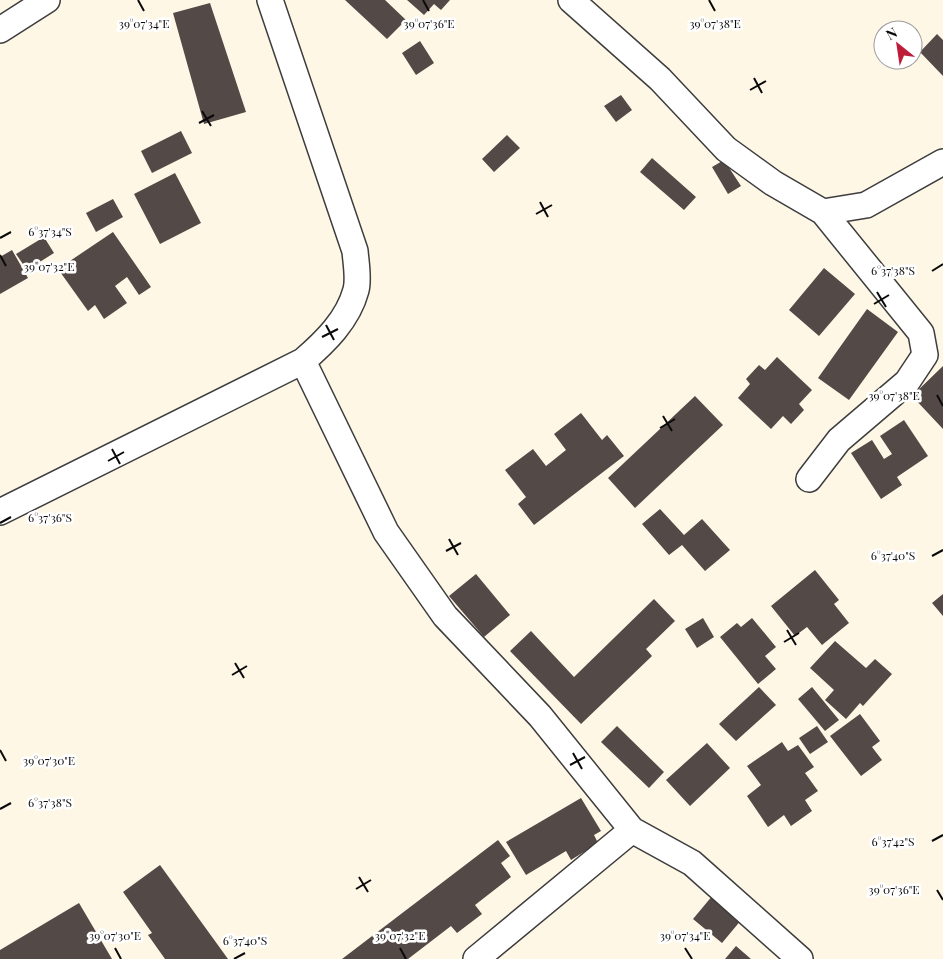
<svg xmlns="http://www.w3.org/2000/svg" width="943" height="959" viewBox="0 0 943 959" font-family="'Playfair Display',serif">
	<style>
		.building { fill: #534946 }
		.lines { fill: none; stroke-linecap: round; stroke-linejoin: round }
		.street-casing { stroke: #3d3d3d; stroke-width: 28 }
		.street { stroke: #fff; stroke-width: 25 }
		.ticks { fill: none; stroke: #0a0a0a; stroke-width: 2 }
		.ticks-label { font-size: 12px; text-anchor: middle; fill: #0a0a0a; stroke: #fff; stroke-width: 5; stroke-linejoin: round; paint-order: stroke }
	</style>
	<rect width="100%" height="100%" fill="#fff7e6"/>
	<path class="building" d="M 345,0 L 385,0 L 406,20 L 387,39 Z
		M 407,0 L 450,0 L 441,10 L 434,4 L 424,15 Z
		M 210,3 L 246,112 L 204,124 L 173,13 Z
		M 937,34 L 943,40 L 943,76 L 920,52 Z
		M 420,41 L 434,63 L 416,75 L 402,53 Z
		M 621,95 L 632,110 L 616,122 L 604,106 Z
		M 181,131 L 192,153 L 152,173 L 141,151 Z
		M 507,135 L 520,148 L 494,172 L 482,159 Z
		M 652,158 L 696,197 L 684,210 L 640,172 Z
		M 724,160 L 741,186 L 728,194 L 712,167 Z
		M 175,173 L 201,223 L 160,244 L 134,194 Z
		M 113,199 L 123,217 L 96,232 L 86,213 Z
		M 113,232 L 151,287 L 139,295 L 127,277 L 115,286 L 127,303 L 104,319 L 95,305 L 88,311 L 58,269 Z
		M 44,237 L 54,253 L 27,270 L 16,254 Z
		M 12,250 L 28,278 L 0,294 L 0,257 Z
		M 824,268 L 855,294 L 819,336 L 789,310 Z
		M 867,309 L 898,332 L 849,400 L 818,378 Z
		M 777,357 L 812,390 L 799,404 L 804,410 L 791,424 L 783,416 L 771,429 L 738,398 L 750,384 L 746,379 L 759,365 L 765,370 Z
		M 943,366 L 943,429 L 912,396 Z
		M 695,396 L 723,425 L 635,508 L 608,478 Z
		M 581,413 L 602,440 L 607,435 L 624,456 L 534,525 L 518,504 L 526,497 L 505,470 L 533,449 L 546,466 L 566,450 L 554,434 Z
		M 904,420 L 928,456 L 897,477 L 902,485 L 881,499 L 851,453 L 872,440 L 884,459 L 892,454 L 880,436 Z
		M 660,509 L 684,535 L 702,519 L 730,550 L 705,571 L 682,545 L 669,555 L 642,524 Z
		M 815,570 L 839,600 L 834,604 L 849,623 L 822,645 L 807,627 L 795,636 L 771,606 Z
		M 476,574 L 510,615 L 484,637 L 449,596 Z
		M 943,594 L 943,616 L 932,603 Z
		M 654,599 L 675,621 L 646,649 L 652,656 L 581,724 L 510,651 L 531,631 L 574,677 Z
		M 703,618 L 714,637 L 697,648 L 685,629 Z
		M 752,618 L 776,647 L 765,656 L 776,669 L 758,684 L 720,637 L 737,623 L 741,627 Z
		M 835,641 L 866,668 L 875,659 L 892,674 L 863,706 L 860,703 L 846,719 L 825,700 L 834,690 L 810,668 Z
		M 759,687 L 776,705 L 736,741 L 719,724 Z
		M 812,687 L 839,720 L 825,731 L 798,699 Z
		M 860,714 L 880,741 L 872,747 L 882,760 L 861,776 L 830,736 Z
		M 617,726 L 664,772 L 649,788 L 601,742 Z
		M 817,726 L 828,742 L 810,754 L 799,738 Z
		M 782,742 L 788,751 L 798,745 L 814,767 L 805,773 L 818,791 L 805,800 L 812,811 L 791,826 L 784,815 L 768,827 L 747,796 L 761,785 L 747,766 Z
		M 707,743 L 730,768 L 690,806 L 666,780 Z
		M 581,798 L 601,831 L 594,835 L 598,843 L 571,860 L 566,851 L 526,875 L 506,842 Z
		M 498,840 L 510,856 L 501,863 L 511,877 L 475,905 L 482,914 L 457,933 L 451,926 L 408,959 L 342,959 Z
		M 160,865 L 228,959 L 165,959 L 148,935 L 152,933 L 123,892 Z
		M 713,895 L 742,919 L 722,943 L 693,919 Z
		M 79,903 L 112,959 L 0,959 L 0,950 Z
		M 736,946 L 751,959 L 725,959 Z"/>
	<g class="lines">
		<defs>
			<path id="street" d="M 571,0 L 660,79 L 726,149 L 773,183 L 823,212 L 866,205 L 943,162
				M 0,30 L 47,0
				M 303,361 L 386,532 L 445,616 L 540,716 L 632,830 L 692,863 L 800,959
				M 809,479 L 839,440 L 907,382 L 925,355 L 921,333 L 823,212
				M 0,512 L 303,361 C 325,342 348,320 356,290 C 359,279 356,263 355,251 L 270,0
				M 476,959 L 632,830"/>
		</defs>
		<use href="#street" class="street-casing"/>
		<use href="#street" class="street"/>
	</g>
	<path class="ticks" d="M 138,0 L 144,11M 423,0 L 429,11M 709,0 L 715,11M 754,78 L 762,93M 750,90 L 766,81M 202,111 L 211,126M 199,123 L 214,115M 540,202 L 548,217M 536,214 L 552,205M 0,238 L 11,232M 0,255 L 6,266M 932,271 L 943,264M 877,292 L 886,307M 874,304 L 889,295M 326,325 L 334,340M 322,337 L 338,329M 937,395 L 943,406M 663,416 L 672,431M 660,428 L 675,419M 112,449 L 120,464M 108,461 L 124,452M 0,523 L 11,517M 449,539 L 458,555M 446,551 L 461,543M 932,556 L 943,550M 787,630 L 796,645M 784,642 L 799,633M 235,663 L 244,678M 232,675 L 247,666M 0,750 L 6,761M 573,753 L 582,769M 570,765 L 585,757M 0,809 L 11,803M 932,841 L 943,835M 359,877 L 368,892M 356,889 L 371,880M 937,890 L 943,900M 115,948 L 121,959M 400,948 L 406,959M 685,948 L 692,959M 234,959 L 245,953"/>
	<g class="ticks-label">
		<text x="144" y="28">39°07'34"E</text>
		<text x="429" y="28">39°07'36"E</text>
		<text x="715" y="28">39°07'38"E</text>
		<text x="50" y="236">6°37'34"S</text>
		<text x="49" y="271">39°07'32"E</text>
		<text x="893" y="275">6°37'38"S</text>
		<text x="894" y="400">39°07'38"E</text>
		<text x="50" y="522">6°37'36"S</text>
		<text x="893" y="560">6°37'40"S</text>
		<text x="49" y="765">39°07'30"E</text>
		<text x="50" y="807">6°37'38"S</text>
		<text x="893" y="846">6°37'42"S</text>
		<text x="894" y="894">39°07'36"E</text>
		<text x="115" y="940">39°07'30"E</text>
		<text x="400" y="940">39°07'32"E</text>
		<text x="685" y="940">39°07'34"E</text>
		<text x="245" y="945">6°37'40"S</text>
	</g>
	<g transform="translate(898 45) rotate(330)"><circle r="24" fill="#ffffff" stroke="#9d9d9d"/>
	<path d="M0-4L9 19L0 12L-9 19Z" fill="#bf1c3a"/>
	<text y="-8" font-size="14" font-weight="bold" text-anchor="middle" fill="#0a0a0a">N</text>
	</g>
</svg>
